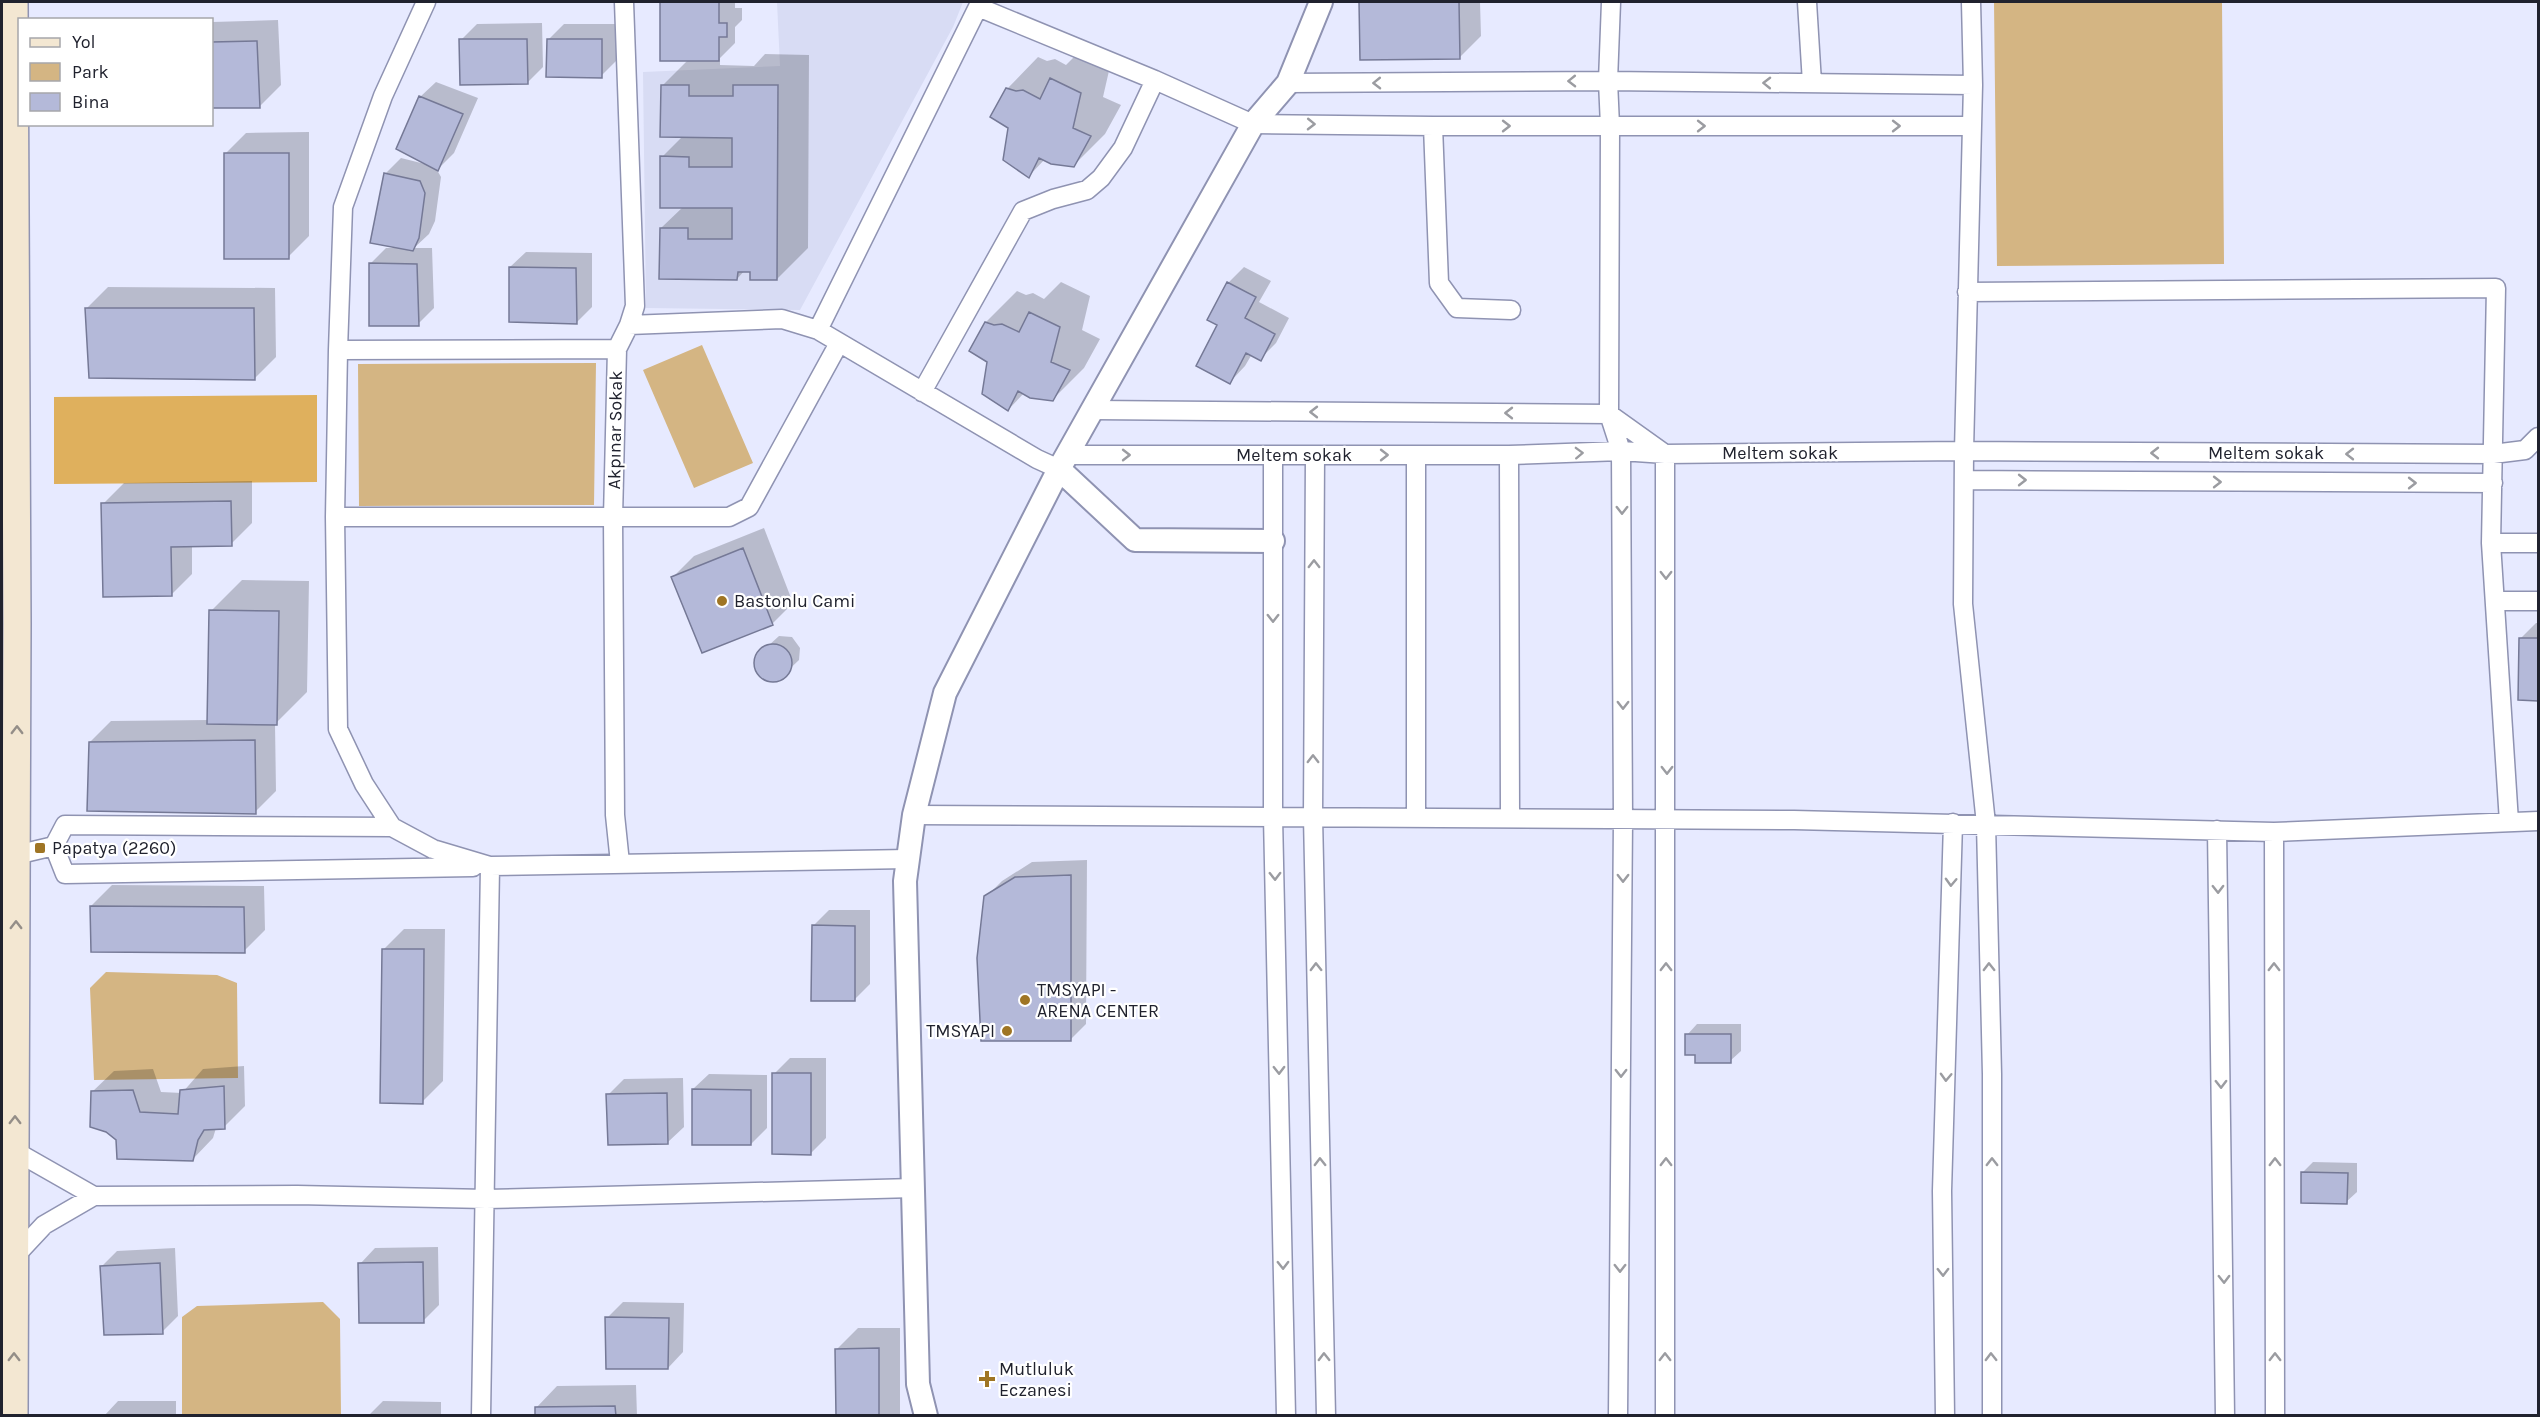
<svg xmlns="http://www.w3.org/2000/svg" width="2540" height="1417" viewBox="0 0 2540 1417" font-family="Karla,sans-serif">
	<style>
		.built { fill: #d8dcf4 }
		.green { fill: #d4b583 }
		.forest { fill: #dfb05d }
		.shadow { fill: #0003 }
		.building { fill: #b4b9d9; stroke: #757996; stroke-width: 1.5 }
		.lines { fill: none; stroke-linecap: round; stroke-linejoin: round }
		.minor-casing { stroke: #8f93b2; stroke-width: 21 }
		.tertiary-casing { stroke: #8f93b2; stroke-width: 26 }
		.secondary-casing { stroke: #8f93b2; stroke-width: 30 }
		.minor { stroke: #fff; stroke-width: 18 }
		.tertiary { stroke: #fff; stroke-width: 22 }
		.secondary { stroke: #f3e7d2; stroke-width: 27 }
		.oneway { stroke: #9b9ca1 }
		.oneway2 { stroke: #948e88 }
		.poi-dot { fill: #9f7524; stroke: #fff; stroke-width: 2 }
		.labels { text-anchor: middle; dominant-baseline: central; stroke-width: 4.5; stroke-linejoin: round; paint-order: stroke }
		.street-label { font-size: 18px; fill: #20222e; stroke: #fff }
		.poi-label { font-size: 18px; fill: #20222e; stroke: #fff; text-anchor: start }
	</style>
	<rect width="100%" height="100%" fill="#e7eaff"/>
	<path class="built" d="M 777,2 L 963,2 L 953,27 L 800,310 L 646,308 L 643,72 L 780,66 Z"/>
	<path class="green" d="M 1994,2 L 2222,2 L 2224,264 L 1997,266 Z
		M 702,345 L 753,463 L 694,488 L 643,370 Z
		M 596,363 L 594,505 L 359,506 L 358,364 Z
		M 106,972 L 217,975 L 237,983 L 238,1078 L 94,1080 L 90,988 Z
		M 323,1302 L 340,1319 L 341,1415 L 182,1415 L 182,1317 L 197,1306 Z"/>
	<path class="forest" d="M 317,395 L 317,482 L 54,484 L 54,397 Z"/>
	<path class="shadow" d="M 661,2 L 735,2 L 735,8 L 742,8 L 742,20 L 735,27 L 735,43 L 720,58 L 720,65 L 754,66 L 765,54 L 809,55 L 808,248 L 777,279 L 752,270 L 745,270 L 737,279 L 661,228 L 683,207 L 662,157 L 683,136 L 662,86 L 689,59 L 661,59 Z
		M 1360,2 L 1480,2 L 1481,36 L 1460,57 L 1361,59 Z
		M 278,20 L 281,85 L 260,106 L 212,106 L 212,22 Z
		M 542,23 L 543,67 L 527,83 L 461,40 L 477,24 Z
		M 564,24 L 617,24 L 617,60 L 601,76 L 548,40 Z
		M 1083,48 L 1111,62 L 1103,97 L 1121,105 L 1105,134 L 1074,165 L 1045,159 L 1029,176 L 1010,127 L 1007,89 L 1038,57 L 1047,61 L 1055,59 L 1066,65 Z
		M 436,82 L 478,98 L 454,153 L 437,170 L 441,177 L 435,221 L 429,234 L 414,248 L 432,248 L 434,308 L 418,324 L 370,264 L 386,248 L 395,248 L 385,174 L 401,158 L 425,164 L 420,97 Z
		M 309,132 L 309,236 L 288,257 L 225,154 L 246,133 Z
		M 526,252 L 592,253 L 592,307 L 576,323 L 510,267 Z
		M 1244,267 L 1271,281 L 1259,302 L 1289,318 L 1276,343 L 1260,359 L 1252,354 L 1245,366 L 1230,382 L 1219,325 L 1209,319 L 1229,282 Z
		M 1061,282 L 1090,296 L 1082,330 L 1100,339 L 1084,368 L 1053,399 L 1024,393 L 1008,410 L 989,361 L 986,322 L 1017,291 L 1026,295 L 1033,293 L 1044,299 Z
		M 108,287 L 275,288 L 276,357 L 255,378 L 87,308 Z
		M 252,481 L 252,523 L 231,544 L 192,545 L 192,574 L 171,595 L 103,504 L 124,483 Z
		M 764,528 L 793,603 L 772,624 L 673,577 L 694,556 Z
		M 242,580 L 309,581 L 307,692 L 275,724 L 276,791 L 255,812 L 90,742 L 111,721 L 209,720 L 211,611 Z
		M 2536,623 L 2538,623 L 2538,699 L 2519,699 L 2520,639 Z
		M 779,636 L 792,637 L 800,648 L 799,660 L 778,680 L 764,678 L 756,668 L 758,655 Z
		M 1087,860 L 1086,1024 L 1070,1040 L 986,897 L 1002,881 L 1032,862 Z
		M 112,885 L 264,886 L 265,930 L 244,951 L 91,906 Z
		M 829,910 L 870,910 L 870,984 L 854,1000 L 813,926 Z
		M 404,929 L 445,929 L 443,1081 L 422,1102 L 383,950 Z
		M 1697,1024 L 1741,1024 L 1741,1051 L 1730,1061 L 1696,1054 L 1687,1035 Z
		M 790,1058 L 826,1058 L 826,1138 L 811,1153 L 774,1074 Z
		M 244,1066 L 245,1106 L 224,1127 L 216,1128 L 213,1138 L 192,1160 L 118,1140 L 92,1092 L 114,1071 L 153,1069 L 161,1092 L 182,1093 L 203,1069 Z
		M 709,1074 L 767,1075 L 767,1128 L 751,1144 L 693,1089 Z
		M 683,1078 L 684,1127 L 668,1142 L 608,1095 L 624,1079 Z
		M 2313,1162 L 2357,1163 L 2357,1192 L 2346,1202 L 2303,1172 Z
		M 438,1247 L 439,1305 L 423,1321 L 360,1264 L 375,1248 Z
		M 175,1248 L 178,1316 L 162,1332 L 102,1266 L 117,1251 Z
		M 623,1302 L 684,1303 L 683,1352 L 668,1368 L 607,1318 Z
		M 858,1328 L 900,1328 L 900,1416 L 837,1416 L 837,1349 Z
		M 636,1385 L 637,1416 L 536,1416 L 536,1408 L 557,1386 Z
		M 118,1401 L 176,1401 L 176,1416 L 104,1416 Z
		M 383,1401 L 441,1402 L 441,1416 L 368,1416 Z"/>
	<path class="building" d="M 660,2 L 719,2 L 719,23 L 727,23 L 727,37 L 719,37 L 719,61 L 660,61 Z
		M 1359,2 L 1459,2 L 1460,59 L 1360,60 Z
		M 459,39 L 527,39 L 528,84 L 460,85 Z
		M 547,39 L 602,39 L 602,78 L 546,77 Z
		M 257,41 L 260,108 L 212,108 L 212,42 Z
		M 1050,78 L 1081,93 L 1073,128 L 1091,136 L 1074,167 L 1051,164 L 1039,158 L 1029,178 L 1003,160 L 1008,128 L 990,117 L 1006,88 L 1016,91 L 1023,90 L 1040,99 Z
		M 661,85 L 689,85 L 689,96 L 733,96 L 733,85 L 778,85 L 777,280 L 750,280 L 750,272 L 738,272 L 737,280 L 659,279 L 660,228 L 688,228 L 688,239 L 732,239 L 732,208 L 660,208 L 660,156 L 689,157 L 689,167 L 732,167 L 732,138 L 660,137 Z
		M 419,96 L 463,114 L 438,171 L 396,149 Z
		M 224,153 L 289,153 L 289,259 L 224,259 Z
		M 384,173 L 420,181 L 425,193 L 419,238 L 413,251 L 370,243 Z
		M 369,263 L 417,264 L 419,326 L 369,326 Z
		M 509,267 L 576,268 L 577,324 L 509,322 Z
		M 1227,282 L 1256,297 L 1245,318 L 1275,334 L 1261,361 L 1246,353 L 1230,384 L 1196,366 L 1217,325 L 1207,320 Z
		M 85,308 L 254,308 L 255,380 L 89,378 Z
		M 1029,312 L 1060,327 L 1051,362 L 1070,370 L 1053,401 L 1030,398 L 1018,391 L 1008,411 L 982,394 L 987,362 L 969,351 L 985,322 L 994,325 L 1002,324 L 1019,332 Z
		M 231,501 L 232,546 L 171,547 L 172,596 L 103,597 L 101,503 Z
		M 743,548 L 773,625 L 702,653 L 671,577 Z
		M 209,610 L 279,611 L 277,725 L 207,724 Z
		M 2538,635 L 2538,701 L 2518,700 L 2519,638 L 2538,638 Z
		M754 663a19 19 0 1 1 38 0a19 19 0 1 1-38 0Z
		M 255,740 L 256,814 L 87,811 L 89,742 Z
		M 1071,875 L 1071,1041 L 981,1041 L 977,958 L 984,896 L 1015,877 Z
		M 90,906 L 244,907 L 245,953 L 91,952 Z
		M 812,925 L 855,926 L 855,1001 L 811,1001 Z
		M 382,949 L 424,949 L 423,1104 L 380,1103 Z
		M 1685,1034 L 1731,1034 L 1731,1063 L 1695,1063 L 1695,1055 L 1685,1055 Z
		M 772,1073 L 811,1073 L 811,1155 L 772,1154 Z
		M 224,1086 L 225,1129 L 204,1130 L 198,1140 L 193,1161 L 117,1159 L 116,1140 L 106,1132 L 90,1127 L 91,1091 L 133,1090 L 140,1112 L 178,1114 L 180,1090 Z
		M 692,1089 L 751,1090 L 751,1145 L 692,1145 Z
		M 667,1093 L 668,1144 L 608,1145 L 606,1094 Z
		M 2301,1172 L 2348,1173 L 2347,1204 L 2301,1203 Z
		M 423,1262 L 424,1323 L 359,1323 L 358,1263 Z
		M 160,1263 L 163,1334 L 104,1335 L 100,1266 Z
		M 605,1317 L 669,1318 L 668,1369 L 606,1369 Z
		M 879,1348 L 879,1416 L 836,1416 L 835,1349 Z
		M 615,1406 L 616,1416 L 535,1416 L 535,1407 Z"/>
	<g class="lines">
		<defs>
			<path id="minor" d="M 1611,2 L 1608,81 L 1610,126 L 1609,414 L 1665,454 L 1665,1416
				M 1807,2 L 1812,83
				M 1971,2 L 1973,85 L 1964,451 L 1963,604 L 1986,824 L 1992,1074 L 1992,1416
				M 1288,83 L 1608,81 L 1973,85
				M 1433,126 L 1439,283 L 1457,308 L 1511,310
				M 1967,292 L 2496,288 L 2491,543 L 2509,822
				M 629,325 L 782,319 L 818,330
				M 338,350 L 343,207 L 383,96 L 426,2
				M 922,392 L 1023,211 L 1053,199 L 1087,190 L 1101,178 L 1123,148 L 1155,80
				M 1094,410 L 1609,414 L 1621,451 L 1623,820 L 1618,1416
				M 1068,455 L 1509,455 L 1621,451 L 1665,454 L 1964,451 L 2493,454 L 2525,450 L 2538,437
				M 1273,455 L 1273,817 L 1286,1416
				M 1315,455 L 1313,817 L 1326,1416
				M 1416,455 L 1416,818
				M 1509,455 L 1510,818
				M 1059,469 L 1037,459 L 818,330 L 978,7 L 1155,80 L 1253,124 L 1433,126 L 1971,126
				M 1964,480 L 2493,483
				M 335,517 L 729,517 L 749,507 L 839,343
				M 2491,543 L 2538,543
				M 2495,601 L 2538,601
				M 914,815 L 1794,820 L 2274,832 L 2538,821
				M 392,827 L 65,825 L 54,846 L 65,874 L 473,867
				M 2217,830 L 2225,1416
				M 2274,832 L 2275,1416
				M 16,855 L 54,846
				M 620,863 L 615,815 L 613,518 L 617,349 L 629,325 L 635,306 L 624,2
				M 490,866 L 433,849 L 392,827 L 364,784 L 338,729 L 335,517 L 338,350 L 617,349
				M 15,1151 L 94,1196
				M 15,1256 L 44,1225 L 94,1196 L 297,1195 L 486,1199 L 914,1188
				M 481,1416 L 490,866 L 908,859
				M 1945,1416 L 1942,1191 L 1953,823"/>
			<path id="tertiary" d="M 1059,469 L 1135,540 L 1273,541
				M 926,1416 L 918,1384 L 905,881 L 914,815 L 945,693 L 1059,469 L 1253,124 L 1288,83 L 1321,2"/>
			<path id="secondary" d="M 14,1416 L 17,623 L 14,2"/>
		</defs>
		<use href="#minor" class="minor-casing"/>
		<use href="#tertiary" class="tertiary-casing"/>
		<use href="#secondary" class="secondary-casing"/>
		<use href="#minor" class="minor"/>
		<use href="#tertiary" class="tertiary"/>
		<use href="#secondary" class="secondary"/>
	</g>
	<defs><path id="oneway-chevron" d="M-2-3.5L2.5 0L-2 3.5" fill="none" stroke-width="1.6" stroke-linecap="round" stroke-linejoin="round" transform="scale(1.5)"/></defs>
	<g class="oneway">
		<use href="#oneway-chevron" transform="translate(1572 81) rotate(179)"/>
		<use href="#oneway-chevron" transform="translate(1377 83) rotate(179)"/>
		<use href="#oneway-chevron" transform="translate(1767 83) rotate(-179)"/>
		<use href="#oneway-chevron" transform="translate(1311 124) rotate(1)"/>
		<use href="#oneway-chevron" transform="translate(1506 126)"/>
		<use href="#oneway-chevron" transform="translate(1701 126)"/>
		<use href="#oneway-chevron" transform="translate(1896 126)"/>
		<use href="#oneway-chevron" transform="translate(1314 412) rotate(-180)"/>
		<use href="#oneway-chevron" transform="translate(1509 413) rotate(-180)"/>
		<use href="#oneway-chevron" transform="translate(1579 453) rotate(-2)"/>
		<use href="#oneway-chevron" transform="translate(2155 453) rotate(-180)"/>
		<use href="#oneway-chevron" transform="translate(2350 454) rotate(-180)"/>
		<use href="#oneway-chevron" transform="translate(1126 455)"/>
		<use href="#oneway-chevron" transform="translate(1384 455)"/>
		<use href="#oneway-chevron" transform="translate(2022 480)"/>
		<use href="#oneway-chevron" transform="translate(2217 482)"/>
		<use href="#oneway-chevron" transform="translate(2412 483)"/>
		<use href="#oneway-chevron" transform="translate(1622 510) rotate(90)"/>
		<use href="#oneway-chevron" transform="translate(1314 564) rotate(-90)"/>
		<use href="#oneway-chevron" transform="translate(1666 575) rotate(90)"/>
		<use href="#oneway-chevron" transform="translate(1273 618) rotate(90)"/>
		<use href="#oneway-chevron" transform="translate(1623 705) rotate(90)"/>
		<use href="#oneway-chevron" transform="translate(1313 759) rotate(-90)"/>
		<use href="#oneway-chevron" transform="translate(1667 770) rotate(90)"/>
		<use href="#oneway-chevron" transform="translate(1275 876) rotate(89)"/>
		<use href="#oneway-chevron" transform="translate(1623 878) rotate(90)"/>
		<use href="#oneway-chevron" transform="translate(1951 882) rotate(92)"/>
		<use href="#oneway-chevron" transform="translate(2218 889) rotate(89)"/>
		<use href="#oneway-chevron" transform="translate(1316 967) rotate(-91)"/>
		<use href="#oneway-chevron" transform="translate(1666 967) rotate(-90)"/>
		<use href="#oneway-chevron" transform="translate(1989 967) rotate(-91)"/>
		<use href="#oneway-chevron" transform="translate(2274 967) rotate(-90)"/>
		<use href="#oneway-chevron" transform="translate(1279 1070) rotate(89)"/>
		<use href="#oneway-chevron" transform="translate(1621 1073) rotate(90)"/>
		<use href="#oneway-chevron" transform="translate(1946 1077) rotate(92)"/>
		<use href="#oneway-chevron" transform="translate(2221 1084) rotate(89)"/>
		<use href="#oneway-chevron" transform="translate(1320 1162) rotate(-91)"/>
		<use href="#oneway-chevron" transform="translate(1666 1162) rotate(-90)"/>
		<use href="#oneway-chevron" transform="translate(1992 1162) rotate(-90)"/>
		<use href="#oneway-chevron" transform="translate(2275 1162) rotate(-90)"/>
		<use href="#oneway-chevron" transform="translate(1283 1265) rotate(89)"/>
		<use href="#oneway-chevron" transform="translate(1620 1268) rotate(90)"/>
		<use href="#oneway-chevron" transform="translate(1943 1272) rotate(89)"/>
		<use href="#oneway-chevron" transform="translate(2224 1279) rotate(89)"/>
		<use href="#oneway-chevron" transform="translate(1324 1357) rotate(-91)"/>
		<use href="#oneway-chevron" transform="translate(1665 1357) rotate(-90)"/>
		<use href="#oneway-chevron" transform="translate(1991 1357) rotate(-91)"/>
		<use href="#oneway-chevron" transform="translate(2275 1357) rotate(-90)"/>
	</g>
	<g class="oneway2">
		<use href="#oneway-chevron" transform="translate(17 730) rotate(-90)"/>
		<use href="#oneway-chevron" transform="translate(16 925) rotate(-90)"/>
		<use href="#oneway-chevron" transform="translate(15 1120) rotate(-90)"/>
		<use href="#oneway-chevron" transform="translate(14 1357) rotate(-90)"/>
	</g>
	<g class="poi-dot">
		<circle cx="722" cy="601" r="6"/>
		<rect x="34" y="842" width="12" height="12" rx="3"/>
		<circle cx="1025" cy="1000" r="6"/>
		<circle cx="1007" cy="1031" r="6"/>
		<path d="M984 1370h6v6h6v6h-6v6h-6v-6h-6v-6h6z"/>
	</g>
	<g class="labels">
		<g class="street-label">
			<text transform="translate(615 430) rotate(-89)">Akpınar Sokak</text>
			<text x="1780" y="453">Meltem sokak</text>
			<text x="2266" y="453">Meltem sokak</text>
			<text x="1294" y="455">Meltem sokak</text>
		</g>
		<g class="poi-label">
			<text x="734" y="601">Bastonlu Cami</text>
			<text x="52" y="848">Papatya (2260)</text>
			<text x="1037" y="990">TMSYAPI -<tspan x="1037" dy="21">ARENA CENTER</tspan></text>
			<text x="995" y="1031" text-anchor="end">TMSYAPI</text>
			<text x="999" y="1369">Mutluluk<tspan x="999" dy="21">Eczanesi</tspan></text>
		</g>
	</g>
	<rect width="2540" height="1417" fill="none" stroke="#20222e" stroke-width="6"/>
	<rect x="18" y="18" width="195" height="108" fill="#ffffff" stroke="#a6a7ab" stroke-width="1.5"/>
	<rect x="30" y="38" width="30" height="9" fill="#f3e7d2" stroke="#a6a7ab" stroke-width="1.5"/>
	<text x="72" y="48" font-size="18" fill="#20222e">Yol</text>
	<rect x="30" y="63" width="30" height="18" fill="#d4b583" stroke="#a6a7ab" stroke-width="1.5"/>
	<text x="72" y="78" font-size="18" fill="#20222e">Park</text>
	<rect x="30" y="93" width="30" height="18" fill="#b4b9d9" stroke="#a6a7ab" stroke-width="1.5"/>
	<text x="72" y="108" font-size="18" fill="#20222e">Bina</text>
</svg>
